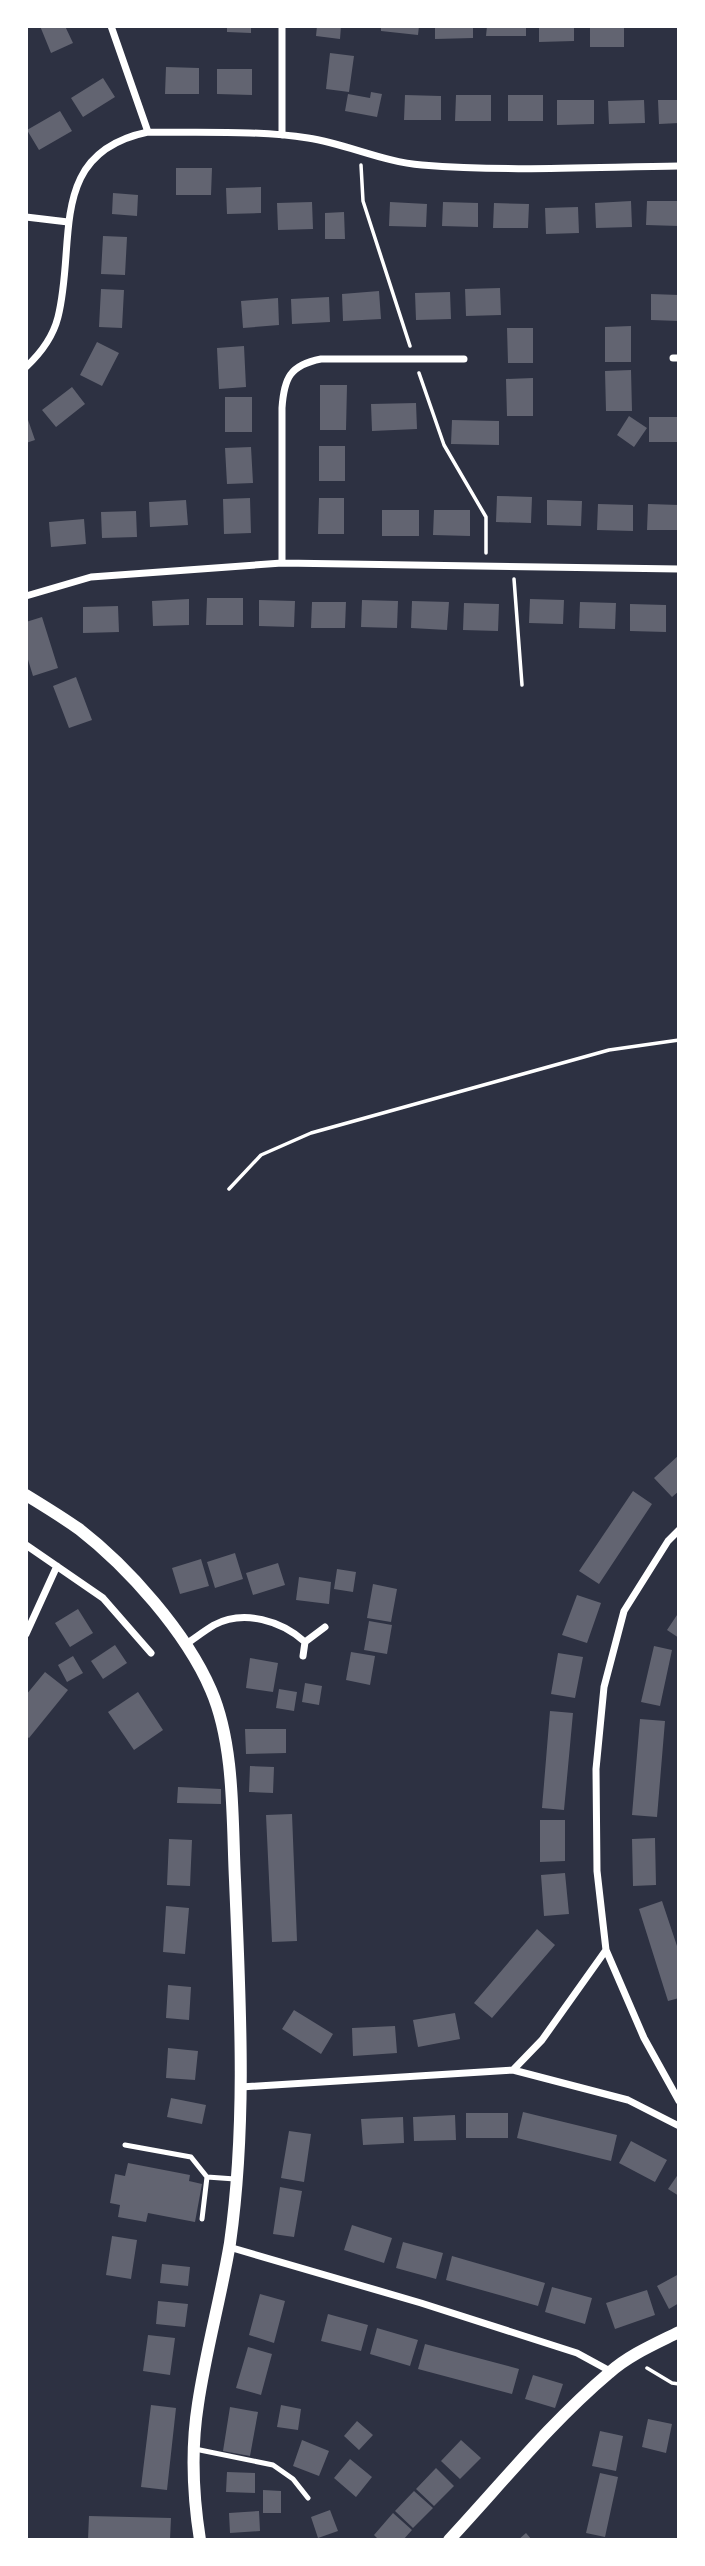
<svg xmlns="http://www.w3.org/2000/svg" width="705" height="2566" viewBox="0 0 705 2566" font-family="'Source Serif 4',serif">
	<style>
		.building { fill: #626471 }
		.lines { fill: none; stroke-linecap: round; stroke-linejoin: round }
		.path { stroke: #fff; stroke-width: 3.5 }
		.service { stroke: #fff; stroke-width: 5 }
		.minor { stroke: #fff; stroke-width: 7 }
		.tertiary { stroke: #fff; stroke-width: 12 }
	</style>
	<rect width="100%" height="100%" fill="#2d3142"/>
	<path class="building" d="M 40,26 L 65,26 L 73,43 L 51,53 Z
		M 227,26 L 251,26 L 251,33 L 227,32 Z
		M 317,26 L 341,26 L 340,39 L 316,36 Z
		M 381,26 L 419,26 L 418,35 L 381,31 Z
		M 435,26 L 473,26 L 473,38 L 435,39 Z
		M 487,26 L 526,26 L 526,36 L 486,36 Z
		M 539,26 L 574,26 L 574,41 L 539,42 Z
		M 590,26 L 624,26 L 624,47 L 590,47 Z
		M 330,53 L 354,56 L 349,92 L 326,89 Z
		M 166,67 L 199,68 L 199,94 L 165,94 Z
		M 217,69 L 252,69 L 252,95 L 217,94 Z
		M 103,78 L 115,97 L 83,117 L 71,98 Z
		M 371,92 L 382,94 L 377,117 L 345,111 L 348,94 L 370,98 Z
		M 405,95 L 441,96 L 441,120 L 404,120 Z
		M 456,95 L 491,95 L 491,121 L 455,121 Z
		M 508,95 L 543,95 L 543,121 L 508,121 Z
		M 557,100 L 594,100 L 594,124 L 557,125 Z
		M 644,100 L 645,123 L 609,124 L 608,101 Z
		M 658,100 L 679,100 L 679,123 L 659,124 Z
		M 60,111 L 72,131 L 39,150 L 27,130 Z
		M 176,168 L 212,168 L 211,195 L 176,195 Z
		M 261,187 L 261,213 L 227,214 L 226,188 Z
		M 113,193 L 138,195 L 137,216 L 112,214 Z
		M 631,201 L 632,227 L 596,228 L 595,203 Z
		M 647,201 L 679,201 L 679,226 L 646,225 Z
		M 312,202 L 313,229 L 278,230 L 277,203 Z
		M 390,202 L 427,204 L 426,227 L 389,226 Z
		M 443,202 L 478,203 L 478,227 L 442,226 Z
		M 494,203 L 529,204 L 528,228 L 493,228 Z
		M 578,207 L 579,233 L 546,234 L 545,208 Z
		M 344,212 L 345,239 L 325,239 L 325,213 Z
		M 103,236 L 127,237 L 125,275 L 101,274 Z
		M 500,288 L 501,315 L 466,316 L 465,289 Z
		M 101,289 L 124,290 L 122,328 L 99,327 Z
		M 379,291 L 381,319 L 343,321 L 342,294 Z
		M 450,292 L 451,319 L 416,320 L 415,293 Z
		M 651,294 L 679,295 L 679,321 L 651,320 Z
		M 329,297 L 330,322 L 292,324 L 291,299 Z
		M 278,298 L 279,325 L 243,328 L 241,301 Z
		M 631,326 L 631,362 L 605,362 L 605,327 Z
		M 507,328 L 533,328 L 533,363 L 508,363 Z
		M 97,342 L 119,353 L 102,386 L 80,375 Z
		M 244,346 L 246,387 L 219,389 L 217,348 Z
		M 631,370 L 632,411 L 606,411 L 605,371 Z
		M 533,378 L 533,416 L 507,416 L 506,379 Z
		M 320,385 L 347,385 L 346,430 L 320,430 Z
		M 72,387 L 85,404 L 56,427 L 42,410 Z
		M 225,397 L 252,397 L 252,432 L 225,432 Z
		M 416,403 L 417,429 L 372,431 L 371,404 Z
		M 26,414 L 35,440 L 26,443 Z
		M 629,416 L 647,428 L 634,447 L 617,435 Z
		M 649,417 L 679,417 L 679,442 L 649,442 Z
		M 452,420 L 499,421 L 499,445 L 451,444 Z
		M 319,446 L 345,446 L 345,481 L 319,481 Z
		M 251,447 L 253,483 L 227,484 L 225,448 Z
		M 497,496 L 532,497 L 531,523 L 496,522 Z
		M 250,498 L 251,533 L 224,534 L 223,499 Z
		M 319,498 L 344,498 L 344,534 L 318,534 Z
		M 186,500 L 188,525 L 150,527 L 149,502 Z
		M 547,500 L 582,501 L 581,526 L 547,525 Z
		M 598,504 L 633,505 L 633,531 L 597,530 Z
		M 648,504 L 679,505 L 679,530 L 647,530 Z
		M 382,510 L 419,510 L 419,536 L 382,536 Z
		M 434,510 L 470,510 L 470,536 L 433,535 Z
		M 136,511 L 137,537 L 102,538 L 101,512 Z
		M 84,519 L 86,544 L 51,547 L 49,522 Z
		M 207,598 L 243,598 L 243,625 L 206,625 Z
		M 189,599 L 189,625 L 153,626 L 152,601 Z
		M 530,599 L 564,600 L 563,624 L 529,623 Z
		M 259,600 L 295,601 L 294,627 L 259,626 Z
		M 362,600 L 398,601 L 397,628 L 361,627 Z
		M 412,601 L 449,602 L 447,630 L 411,628 Z
		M 312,602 L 346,602 L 345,628 L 311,628 Z
		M 580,602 L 616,603 L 615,629 L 579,628 Z
		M 464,603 L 499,604 L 498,631 L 463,630 Z
		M 630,604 L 666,605 L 666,632 L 630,631 Z
		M 118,606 L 119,632 L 83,633 L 83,607 Z
		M 42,617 L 58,668 L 33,676 L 26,653 L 26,622 Z
		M 76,677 L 92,720 L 69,728 L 53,686 Z
		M 679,1455 L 679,1491 L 672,1497 L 654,1478 Z
		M 633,1491 L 652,1504 L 599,1584 L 579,1571 Z
		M 235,1553 L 243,1579 L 215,1588 L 207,1562 Z
		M 201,1559 L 209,1586 L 180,1594 L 172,1568 Z
		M 278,1563 L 285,1585 L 253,1595 L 246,1573 Z
		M 337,1569 L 356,1572 L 353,1592 L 334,1589 Z
		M 299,1577 L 331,1582 L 329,1604 L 296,1600 Z
		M 373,1584 L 397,1589 L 391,1622 L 367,1618 Z
		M 577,1595 L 601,1603 L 587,1643 L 562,1635 Z
		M 78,1609 L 93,1633 L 70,1647 L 55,1623 Z
		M 679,1612 L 679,1638 L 667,1630 Z
		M 369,1621 L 392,1625 L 387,1654 L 364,1650 Z
		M 115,1645 L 127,1663 L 103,1679 L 91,1661 Z
		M 654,1646 L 672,1650 L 660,1706 L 641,1702 Z
		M 351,1652 L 375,1656 L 370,1685 L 346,1680 Z
		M 558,1653 L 583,1657 L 575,1698 L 551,1694 Z
		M 73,1656 L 83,1673 L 67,1682 L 58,1665 Z
		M 250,1658 L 278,1663 L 273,1692 L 246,1688 Z
		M 45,1672 L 68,1690 L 29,1738 L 26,1736 L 26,1695 Z
		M 305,1683 L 322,1686 L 319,1705 L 302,1702 Z
		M 279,1689 L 297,1692 L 294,1711 L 276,1708 Z
		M 138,1692 L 163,1730 L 134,1750 L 108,1712 Z
		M 550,1711 L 573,1713 L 564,1810 L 542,1808 Z
		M 640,1719 L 665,1721 L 657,1817 L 632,1815 Z
		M 245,1729 L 286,1729 L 286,1753 L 246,1754 Z
		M 250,1766 L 274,1767 L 273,1793 L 249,1792 Z
		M 178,1787 L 221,1789 L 221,1804 L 177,1803 Z
		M 292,1814 L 297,1941 L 272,1942 L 266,1815 Z
		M 540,1820 L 565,1820 L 565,1861 L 540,1862 Z
		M 655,1838 L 656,1885 L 633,1886 L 632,1839 Z
		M 169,1839 L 192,1840 L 190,1886 L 167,1885 Z
		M 565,1873 L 569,1914 L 544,1916 L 541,1875 Z
		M 662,1901 L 679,1952 L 679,1998 L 668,2001 L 639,1909 Z
		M 166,1906 L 189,1908 L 185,1954 L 163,1952 Z
		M 537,1929 L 555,1945 L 492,2018 L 474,2003 Z
		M 168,1985 L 191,1987 L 189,2020 L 166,2018 Z
		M 294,2010 L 333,2034 L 321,2054 L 282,2029 Z
		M 455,2013 L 460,2039 L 418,2047 L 413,2020 Z
		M 395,2026 L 397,2053 L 353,2056 L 352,2028 Z
		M 168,2048 L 198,2051 L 195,2080 L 166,2078 Z
		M 171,2098 L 206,2105 L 202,2124 L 167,2117 Z
		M 523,2112 L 617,2135 L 611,2161 L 517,2138 Z
		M 466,2113 L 508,2113 L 508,2138 L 466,2138 Z
		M 455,2115 L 456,2140 L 414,2141 L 413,2117 Z
		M 403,2117 L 404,2143 L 363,2145 L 361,2119 Z
		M 289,2131 L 311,2134 L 304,2182 L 281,2178 Z
		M 631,2141 L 667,2160 L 655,2182 L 619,2163 Z
		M 128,2163 L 190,2175 L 189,2181 L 202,2184 L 195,2222 L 148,2213 L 146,2222 L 118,2217 L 120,2205 L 110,2203 L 115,2174 L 125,2176 Z
		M 679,2173 L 679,2196 L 668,2189 Z
		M 280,2187 L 302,2191 L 294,2237 L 273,2234 Z
		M 352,2225 L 392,2238 L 384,2263 L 344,2250 Z
		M 112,2236 L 137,2240 L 131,2279 L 106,2275 Z
		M 403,2242 L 443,2253 L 436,2279 L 396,2268 Z
		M 452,2256 L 545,2283 L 538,2306 L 446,2280 Z
		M 162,2264 L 190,2267 L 188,2286 L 160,2283 Z
		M 679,2274 L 679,2303 L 669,2309 L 657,2286 Z
		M 552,2287 L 592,2298 L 585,2324 L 545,2312 Z
		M 647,2290 L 655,2315 L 615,2329 L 606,2303 Z
		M 260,2294 L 285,2301 L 274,2343 L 249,2335 Z
		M 158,2301 L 188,2304 L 185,2327 L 156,2324 Z
		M 328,2314 L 368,2325 L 361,2351 L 321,2341 Z
		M 377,2328 L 418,2340 L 410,2366 L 370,2354 Z
		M 148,2335 L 175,2338 L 170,2375 L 143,2371 Z
		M 425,2344 L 519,2369 L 512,2394 L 418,2369 Z
		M 248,2347 L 272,2354 L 261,2395 L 236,2388 Z
		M 533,2375 L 563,2384 L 555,2408 L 525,2399 Z
		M 151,2405 L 176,2408 L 167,2490 L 141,2487 Z
		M 281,2405 L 301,2409 L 298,2430 L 277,2427 Z
		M 230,2407 L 258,2412 L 250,2456 L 223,2451 Z
		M 648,2419 L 672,2424 L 666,2453 L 642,2447 Z
		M 357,2421 L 373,2435 L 359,2450 L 344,2436 Z
		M 600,2431 L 623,2436 L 616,2471 L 592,2466 Z
		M 302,2440 L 329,2451 L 319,2476 L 293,2466 Z
		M 461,2440 L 481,2458 L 460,2479 L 441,2461 Z
		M 350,2459 L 372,2477 L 356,2497 L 334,2478 Z
		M 436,2468 L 454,2486 L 434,2506 L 416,2489 Z
		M 227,2472 L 255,2473 L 255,2493 L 226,2492 Z
		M 600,2473 L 618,2477 L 605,2537 L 586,2533 Z
		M 263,2490 L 281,2491 L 281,2513 L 263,2513 Z
		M 414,2491 L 433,2508 L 413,2528 L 395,2511 Z
		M 330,2510 L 338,2531 L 318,2538 L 311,2517 Z
		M 259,2511 L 260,2531 L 230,2533 L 229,2513 Z
		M 393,2513 L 412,2530 L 403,2540 L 379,2540 L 374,2535 Z
		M 89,2516 L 171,2518 L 170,2540 L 88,2540 Z
		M 526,2533 L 532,2540 L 518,2540 Z"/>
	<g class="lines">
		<path class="path" d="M 361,165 L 363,201 L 410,346
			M 419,373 L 444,445 L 486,517 L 486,553
			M 514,579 L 522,685
			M 229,1189 L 261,1155 L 311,1133 L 609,1050 L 679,1040
			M 647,2368 L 672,2383 L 679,2384"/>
		<path class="service" d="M 125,2145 L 191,2157 L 207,2177 L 235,2179
			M 202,2219 L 207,2177
			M 195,2449 L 273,2465 L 293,2479 L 308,2498"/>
		<path class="minor" d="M 111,26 L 148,132
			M 282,26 L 282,135
			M 26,217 L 68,222
			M 673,358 L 679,358
			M 26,367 C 41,353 53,337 58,317 C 77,242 46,153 148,132 C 201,133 256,130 308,138 C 347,144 383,162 422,165 C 507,172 594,167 679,166
			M 282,563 L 282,408 C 284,378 290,365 321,359 L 464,359
			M 26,596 L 91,577 L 282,563 L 679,569
			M 679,1530 L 668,1541 L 624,1611 L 604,1687 L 596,1769 L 597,1871 L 606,1950 L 644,2038 L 679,2101
			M 26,1545 L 103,1598 L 151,1653
			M 26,1634 L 57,1566
			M 186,1644 C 195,1638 204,1631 214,1625 C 244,1609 282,1621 305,1642 L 325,1627
			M 303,1656 L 305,1642
			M 513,2070 L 542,2040 L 606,1950
			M 241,2087 L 513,2070 L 628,2100 L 679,2126
			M 229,2247 L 421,2303 L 577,2353 L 610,2371"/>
		<path class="tertiary" d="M 26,1495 C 44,1506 62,1517 79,1529 C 128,1567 186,1632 211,1690 C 235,1745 232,1821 235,1880 C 240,2001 247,2122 230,2243 C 221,2297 206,2350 198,2404 C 191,2448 193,2496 200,2540
			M 449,2540 C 501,2484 551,2422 609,2373 C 629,2355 655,2344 679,2332"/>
	</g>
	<rect width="705" height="2566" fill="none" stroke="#ffffff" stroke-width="56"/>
</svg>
